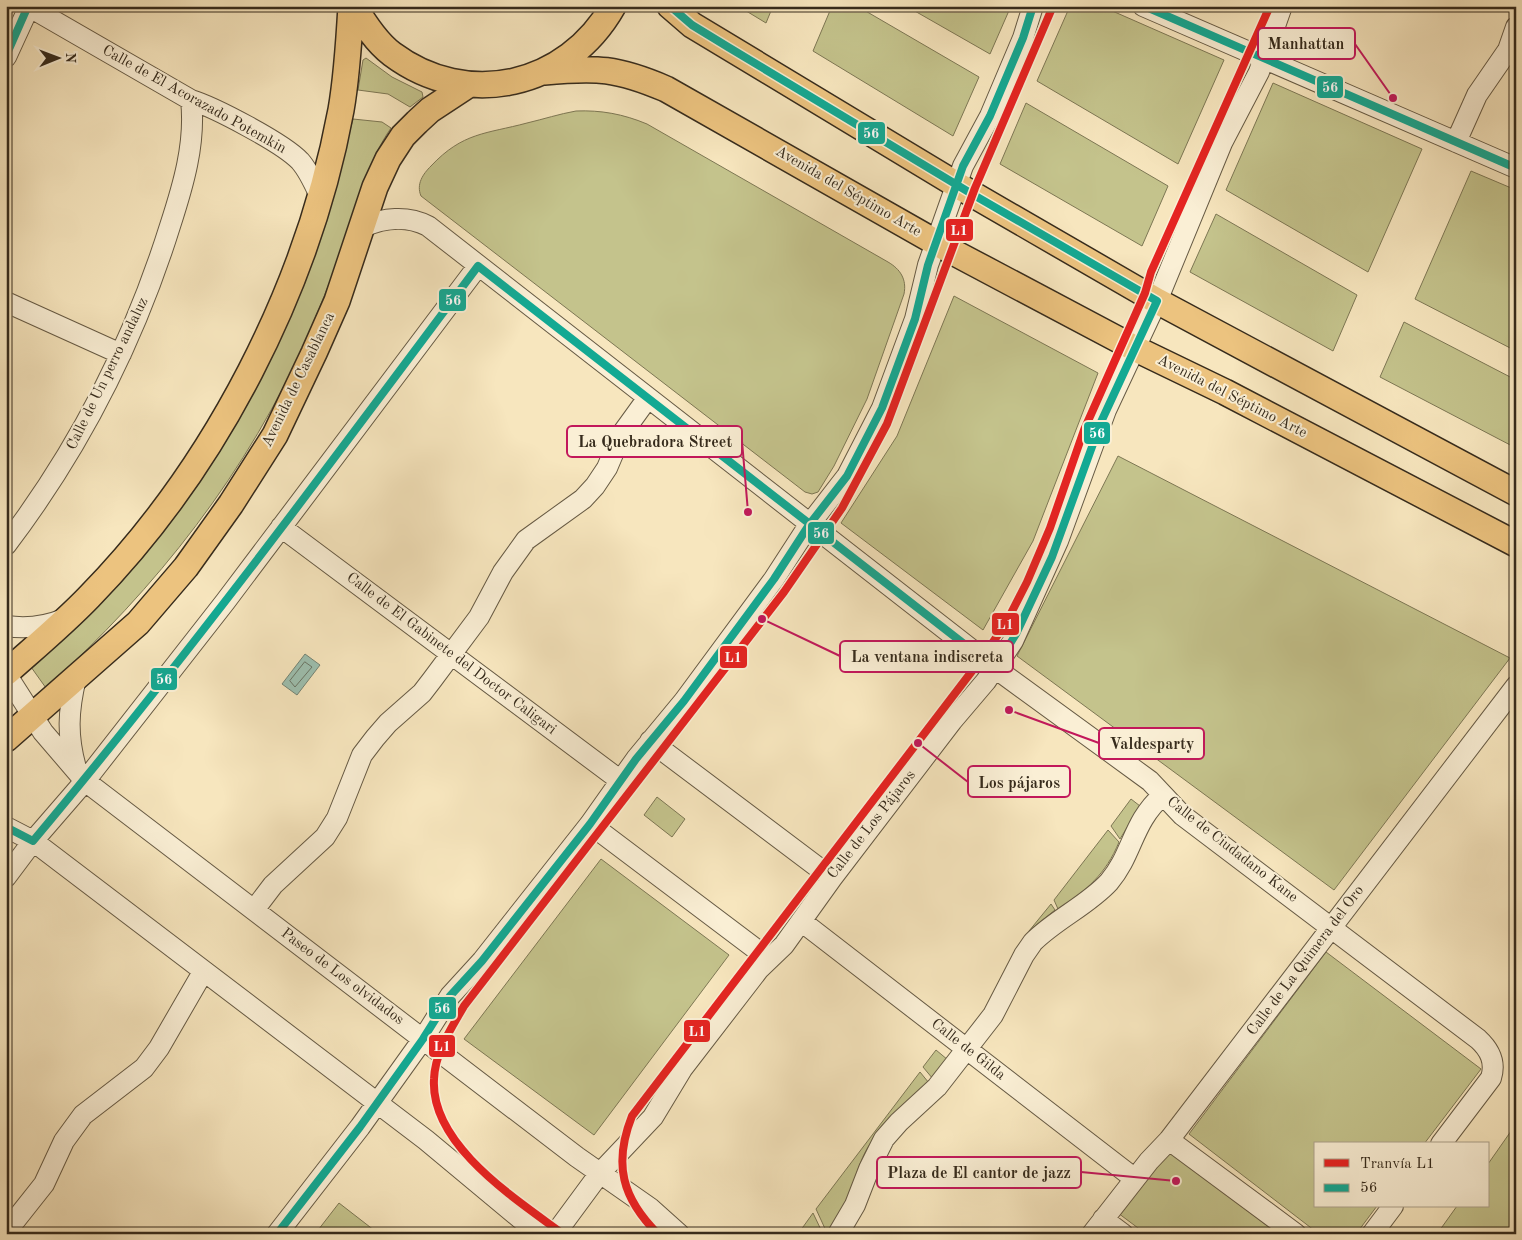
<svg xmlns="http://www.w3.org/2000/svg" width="1522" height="1240" viewBox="0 0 1522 1240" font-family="'Old Standard TT',serif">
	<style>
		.green { fill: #c4c38c; stroke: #7d7754 }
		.water { fill: #9dc0b0; stroke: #748475 }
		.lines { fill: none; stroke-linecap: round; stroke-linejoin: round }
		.shore { stroke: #6a7666; stroke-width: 1 }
		.minor-casing { stroke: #665a44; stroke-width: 22 }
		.major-casing { stroke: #362b1c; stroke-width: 28 }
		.minor { stroke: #faefd5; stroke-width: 20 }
		.major { stroke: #ecc37f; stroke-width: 25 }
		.bus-1-casing { stroke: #faefd5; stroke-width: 11 }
		.bus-1 { stroke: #13a993; stroke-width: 8 }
		.tram-1-casing { stroke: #faefd5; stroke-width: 11 }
		.tram-1 { stroke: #e52422; stroke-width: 8 }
		.labels { text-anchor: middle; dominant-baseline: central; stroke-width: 4; stroke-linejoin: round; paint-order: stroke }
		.street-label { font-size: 15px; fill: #362b1c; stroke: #faefd5 }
		.leader { fill: none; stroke: #c2185b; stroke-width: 2 }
		.callout-dot { fill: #c2185b; stroke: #faefd5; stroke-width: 2 }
		.callout { fill: #faefd5; stroke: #c2185b; stroke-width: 2 }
		.callout-label { font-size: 16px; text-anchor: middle; font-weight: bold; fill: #362b1c }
		.line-badge { stroke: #faefd5; stroke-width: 2 }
		.badge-label { font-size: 14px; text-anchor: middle; font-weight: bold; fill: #fff }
	</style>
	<rect width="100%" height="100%" fill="#f7e6be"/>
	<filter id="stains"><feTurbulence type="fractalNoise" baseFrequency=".004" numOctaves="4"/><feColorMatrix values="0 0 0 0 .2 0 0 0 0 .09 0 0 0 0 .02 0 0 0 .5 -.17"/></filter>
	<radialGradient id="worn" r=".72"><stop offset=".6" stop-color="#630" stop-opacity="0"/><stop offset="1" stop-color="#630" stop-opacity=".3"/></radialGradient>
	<path class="green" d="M 738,6 L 773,6 L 766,23 Z
		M 832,6 L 857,6 L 979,77 L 953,136 L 813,51 Z
		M 906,6 L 1011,6 L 990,54 Z
		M 1070,6 L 1101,6 L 1224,60 L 1178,164 L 1037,81 Z
		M 366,58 L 392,77 L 422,92 L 423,97 L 410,107 L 388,94 L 358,90 L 363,60 Z
		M 1273,83 L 1422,149 L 1368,272 L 1226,190 Z
		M 1026,103 L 1168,186 L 1142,246 L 1000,164 Z
		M 576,111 C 601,110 623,114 647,124 L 888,262 C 900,269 907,279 904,294 L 867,399 L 834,466 L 818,492 L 812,494 L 805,492 L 421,196 C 416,184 423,174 431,166 C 463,132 486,134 527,123 C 544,119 559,114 576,111 Z
		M 353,119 L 382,122 L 391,128 C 369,160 361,193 349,229 C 337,265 323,300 308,335 C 249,471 156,589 46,688 L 31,667 L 137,559 L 329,209 Z
		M 1471,171 L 1516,190 L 1516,351 L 1415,299 Z
		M 1216,214 L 1357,295 L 1333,351 L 1190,272 Z
		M 954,296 L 1098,373 L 1033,541 L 983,630 L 841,523 L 897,436 Z
		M 1404,322 L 1516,380 L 1516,448 L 1380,377 Z
		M 1118,456 L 1510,658 L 1334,890 L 1017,656 Z
		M 657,797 L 685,819 L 672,837 L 644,815 Z
		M 1131,799 L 1140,806 L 1120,839 L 1111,826 Z
		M 1108,830 L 1119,842 C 1106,874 1086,891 1058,909 L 1054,900 Z
		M 601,859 L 729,955 L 594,1135 L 464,1039 Z
		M 1051,904 L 1055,910 L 1029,931 Z
		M 1326,952 L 1481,1069 L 1424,1144 L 1316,1144 L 1316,1206 L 1377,1206 L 1356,1234 L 1319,1234 L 1189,1134 Z
		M 936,1050 L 948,1060 L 933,1079 L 923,1067 Z
		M 920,1072 L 929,1083 C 908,1103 884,1122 868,1147 C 852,1174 851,1211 827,1233 L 816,1209 Z
		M 1516,1124 L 1516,1225 L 1508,1234 L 1437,1234 L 1457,1206 L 1488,1206 L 1488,1164 Z
		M 1167,1149 L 1278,1234 L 1146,1234 L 1118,1213 Z
		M 339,1203 L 379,1234 L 315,1234 Z
		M 813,1213 L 823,1234 L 798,1234 Z"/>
	<path class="water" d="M 305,654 L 320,665 L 297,695 L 282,684 Z"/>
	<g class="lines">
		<path class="shore" d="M 305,662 L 312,667 L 295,687 L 290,681 Z"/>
		<defs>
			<path id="minor" d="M 28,6 L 191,100 C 214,107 283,143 300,161 C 308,170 314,183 319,194
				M 1143,6 L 1516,168
				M 6,57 L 29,7
				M 1456,142 L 1477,95 L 1508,50 L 1516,27
				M 363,227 C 383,218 407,215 428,226 L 995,668 L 1150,781 L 1182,815 L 1478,1039 C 1490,1050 1496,1062 1491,1078 L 1441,1144
				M 6,302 L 121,354
				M 281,527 L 621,781
				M 6,545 C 79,449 134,341 170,226 C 183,186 196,143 191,100
				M 6,626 C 27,629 45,627 64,619
				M 6,674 L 43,732 L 85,781 L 577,1157 L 650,1208 L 679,1234
				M 76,678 C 68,711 67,736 76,768
				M 650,741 L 832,878
				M 590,824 L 769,959
				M 6,827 L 33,841 L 426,1140 L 539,1234
				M 6,877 L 33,841 L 85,781 L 225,602 L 478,266
				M 254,910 L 273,885 L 325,837 L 337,818 L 362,755 L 375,738 L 388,723 L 422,693 L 432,680 L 479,617 L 503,572 L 526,540 L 583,499 L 595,486 L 607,468 L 621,435 L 647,399
				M 801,921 L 1135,1179
				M 1169,1140 L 1296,1234
				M 1103,1219 L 1123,1234
				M 6,1232 L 44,1184 L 64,1141 L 83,1115 L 144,1068 L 159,1048 L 203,972
				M 277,1234 L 360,1127 L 423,1039 L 450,996 L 482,961 L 590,824 L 636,759 L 684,701 L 774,579 L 809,525 L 847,476 L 882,408 L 915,319 L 928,265 L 963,166 L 990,116 L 1023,38 L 1033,6
				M 555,1234 L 600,1173 L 653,1117 L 682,1069 L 759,969 L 784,945 L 832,878 L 952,721 L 986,681 L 1013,641 L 1058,541 L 1106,410 L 1157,301 L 1222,143 L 1259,72 L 1282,6
				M 838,1234 L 855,1205 L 869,1169 L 884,1139 L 899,1122 L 937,1087 L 993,1015 L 1024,955 L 1033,942 C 1056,919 1088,905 1109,882 C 1133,854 1132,822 1163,795
				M 1092,1234 L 1149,1161 L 1169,1140 L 1516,686
				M 1372,1234 L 1393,1206"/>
			<path id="major" d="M 354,6 C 364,23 376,42 392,54 C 467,110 567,87 613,6
				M 670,6 L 692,25 L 972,194 L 1157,301 L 1516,493
				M 544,72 C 597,67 617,68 666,89 L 951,251 L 1136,349 L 1225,392 L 1516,544
				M 6,673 C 34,648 63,624 89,597 C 216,467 308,288 341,110 C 347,76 349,41 351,6
				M 6,739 L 138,623 L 186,567 L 231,504 L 275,435 L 314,353 L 337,301 L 375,187 L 388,159 L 403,136 L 417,122 L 430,110 L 468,85"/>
		</defs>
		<use href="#minor" class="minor-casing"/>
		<use href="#major" class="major-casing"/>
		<use href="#minor" class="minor"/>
		<use href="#major" class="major"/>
		<defs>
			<path id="bus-1" d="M 1144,6 L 1516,168
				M 6,56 L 28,6
				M 6,827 L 33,841 C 189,655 333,460 478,266 L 995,668 L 1016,634 L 1052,557 L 1101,422 L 1157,301 L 972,194 L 728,47 L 692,25 L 670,6
				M 277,1234 L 360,1127 L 423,1039 L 450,996 L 482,961 L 590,824 L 636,759 L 684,701 L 774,579 L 809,525 L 847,476 L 882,408 L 915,319 L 928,265 L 963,166 L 990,116 L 1023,38 L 1033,6"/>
		</defs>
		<use href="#bus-1" class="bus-1-casing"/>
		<use href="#bus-1" class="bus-1"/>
		<defs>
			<path id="tram-1" d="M 563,1234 C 516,1199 430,1145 434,1079 C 435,1052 451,1029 464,1006 L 784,592 L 842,508 L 887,424 L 975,188 L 1053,6
				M 658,1234 C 622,1198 613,1164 632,1116 L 982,658 L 1006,623 L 1027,582 L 1050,528 L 1084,430 L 1145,293 L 1151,272 L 1270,6"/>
		</defs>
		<use href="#tram-1" class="tram-1-casing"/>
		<use href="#tram-1" class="tram-1"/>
	</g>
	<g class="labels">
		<g class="street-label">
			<text transform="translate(194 100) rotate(29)">Calle de El Acorazado Potemkin</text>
			<text transform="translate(848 192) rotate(30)">Avenida del Séptimo Arte</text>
			<text transform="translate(108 374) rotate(-64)">Calle de Un perro andaluz</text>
			<text transform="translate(299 380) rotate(-64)">Avenida de Casablanca</text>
			<text transform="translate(1232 397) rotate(27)">Avenida del Séptimo Arte</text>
			<text transform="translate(451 654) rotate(37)">Calle de El Gabinete del Doctor Caligari</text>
			<text transform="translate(872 825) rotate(-52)">Calle de Los Pájaros</text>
			<text transform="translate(1232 850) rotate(38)">Calle de Ciudadano Kane</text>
			<text transform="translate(1306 961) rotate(-53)">Calle de La Quimera del Oro</text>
			<text transform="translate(342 977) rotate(37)">Paseo de Los olvidados</text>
			<text transform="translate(968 1050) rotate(38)">Calle de Gilda</text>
		</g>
	</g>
	<path class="leader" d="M1393 98L1355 44M748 512L742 441M762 619L840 656M1009 710L1099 743M918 743L968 782M1176 1181L1081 1172"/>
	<g class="callout-dot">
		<circle cx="1393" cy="98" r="5"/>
		<circle cx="748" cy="512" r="5"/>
		<circle cx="762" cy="619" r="5"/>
		<circle cx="1009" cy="710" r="5"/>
		<circle cx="918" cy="743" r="5"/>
		<circle cx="1176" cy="1181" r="5"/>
	</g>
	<g class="callout">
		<rect x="1258" y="28" width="97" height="31" rx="5"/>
		<rect x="567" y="426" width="175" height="31" rx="5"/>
		<rect x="840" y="641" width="173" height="31" rx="5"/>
		<rect x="1099" y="728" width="105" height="31" rx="5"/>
		<rect x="968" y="766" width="102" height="31" rx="5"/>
		<rect x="877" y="1157" width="204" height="31" rx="5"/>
	</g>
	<g class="callout-label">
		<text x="1306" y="49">Manhattan</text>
		<text x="655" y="447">La Quebradora Street</text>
		<text x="927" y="662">La ventana indiscreta</text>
		<text x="1152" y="749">Valdesparty</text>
		<text x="1019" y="788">Los pájaros</text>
		<text x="979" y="1178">Plaza de El cantor de jazz</text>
	</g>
	<g class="line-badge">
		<rect x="1316" y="75" width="28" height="24" rx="5" fill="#13a993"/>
		<rect x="857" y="121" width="29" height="24" rx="5" fill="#13a993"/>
		<rect x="945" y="218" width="29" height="24" rx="5" fill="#e52422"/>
		<rect x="438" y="288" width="29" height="24" rx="5" fill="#13a993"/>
		<rect x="1083" y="421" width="28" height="24" rx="5" fill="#13a993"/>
		<rect x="807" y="521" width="28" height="24" rx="5" fill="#13a993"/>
		<rect x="991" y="612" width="29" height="24" rx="5" fill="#e52422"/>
		<rect x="719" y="645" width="29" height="24" rx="5" fill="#e52422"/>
		<rect x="150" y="667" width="28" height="24" rx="5" fill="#13a993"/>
		<rect x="428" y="996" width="29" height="24" rx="5" fill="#13a993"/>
		<rect x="683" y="1019" width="28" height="24" rx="5" fill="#e52422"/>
		<rect x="428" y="1034" width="28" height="24" rx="5" fill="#e52422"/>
	</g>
	<g class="badge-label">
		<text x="1330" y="92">56</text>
		<text x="871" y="138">56</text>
		<text x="959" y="235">L1</text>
		<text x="453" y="305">56</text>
		<text x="1097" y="438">56</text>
		<text x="821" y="538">56</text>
		<text x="1005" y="629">L1</text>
		<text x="733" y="662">L1</text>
		<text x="164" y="684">56</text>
		<text x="442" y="1013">56</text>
		<text x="697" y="1036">L1</text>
		<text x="442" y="1051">L1</text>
	</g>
	<rect width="1522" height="1240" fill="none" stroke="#f7e6be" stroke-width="25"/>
	<rect x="8" y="8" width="1507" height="1225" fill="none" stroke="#362b1c" stroke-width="2.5"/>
	<rect x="12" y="12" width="1497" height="1215" fill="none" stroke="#362b1c"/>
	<rect x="1314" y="1142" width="175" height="65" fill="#faefd5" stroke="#aca18b"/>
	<rect x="1324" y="1159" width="25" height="8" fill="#e52422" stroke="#aca18b"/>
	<text x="1360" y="1168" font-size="15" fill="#362b1c">Tranvía L1</text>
	<rect x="1324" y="1184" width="25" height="8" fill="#13a993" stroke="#aca18b"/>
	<text x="1360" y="1192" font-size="15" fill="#362b1c">56</text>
	<g transform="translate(58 58) rotate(89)" stroke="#faefd5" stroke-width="4" paint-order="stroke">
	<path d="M0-4L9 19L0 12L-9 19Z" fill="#362b1c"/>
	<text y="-8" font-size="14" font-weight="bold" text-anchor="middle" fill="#362b1c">N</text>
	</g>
	<rect width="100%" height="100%" filter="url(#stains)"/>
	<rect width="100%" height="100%" fill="url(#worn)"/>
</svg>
